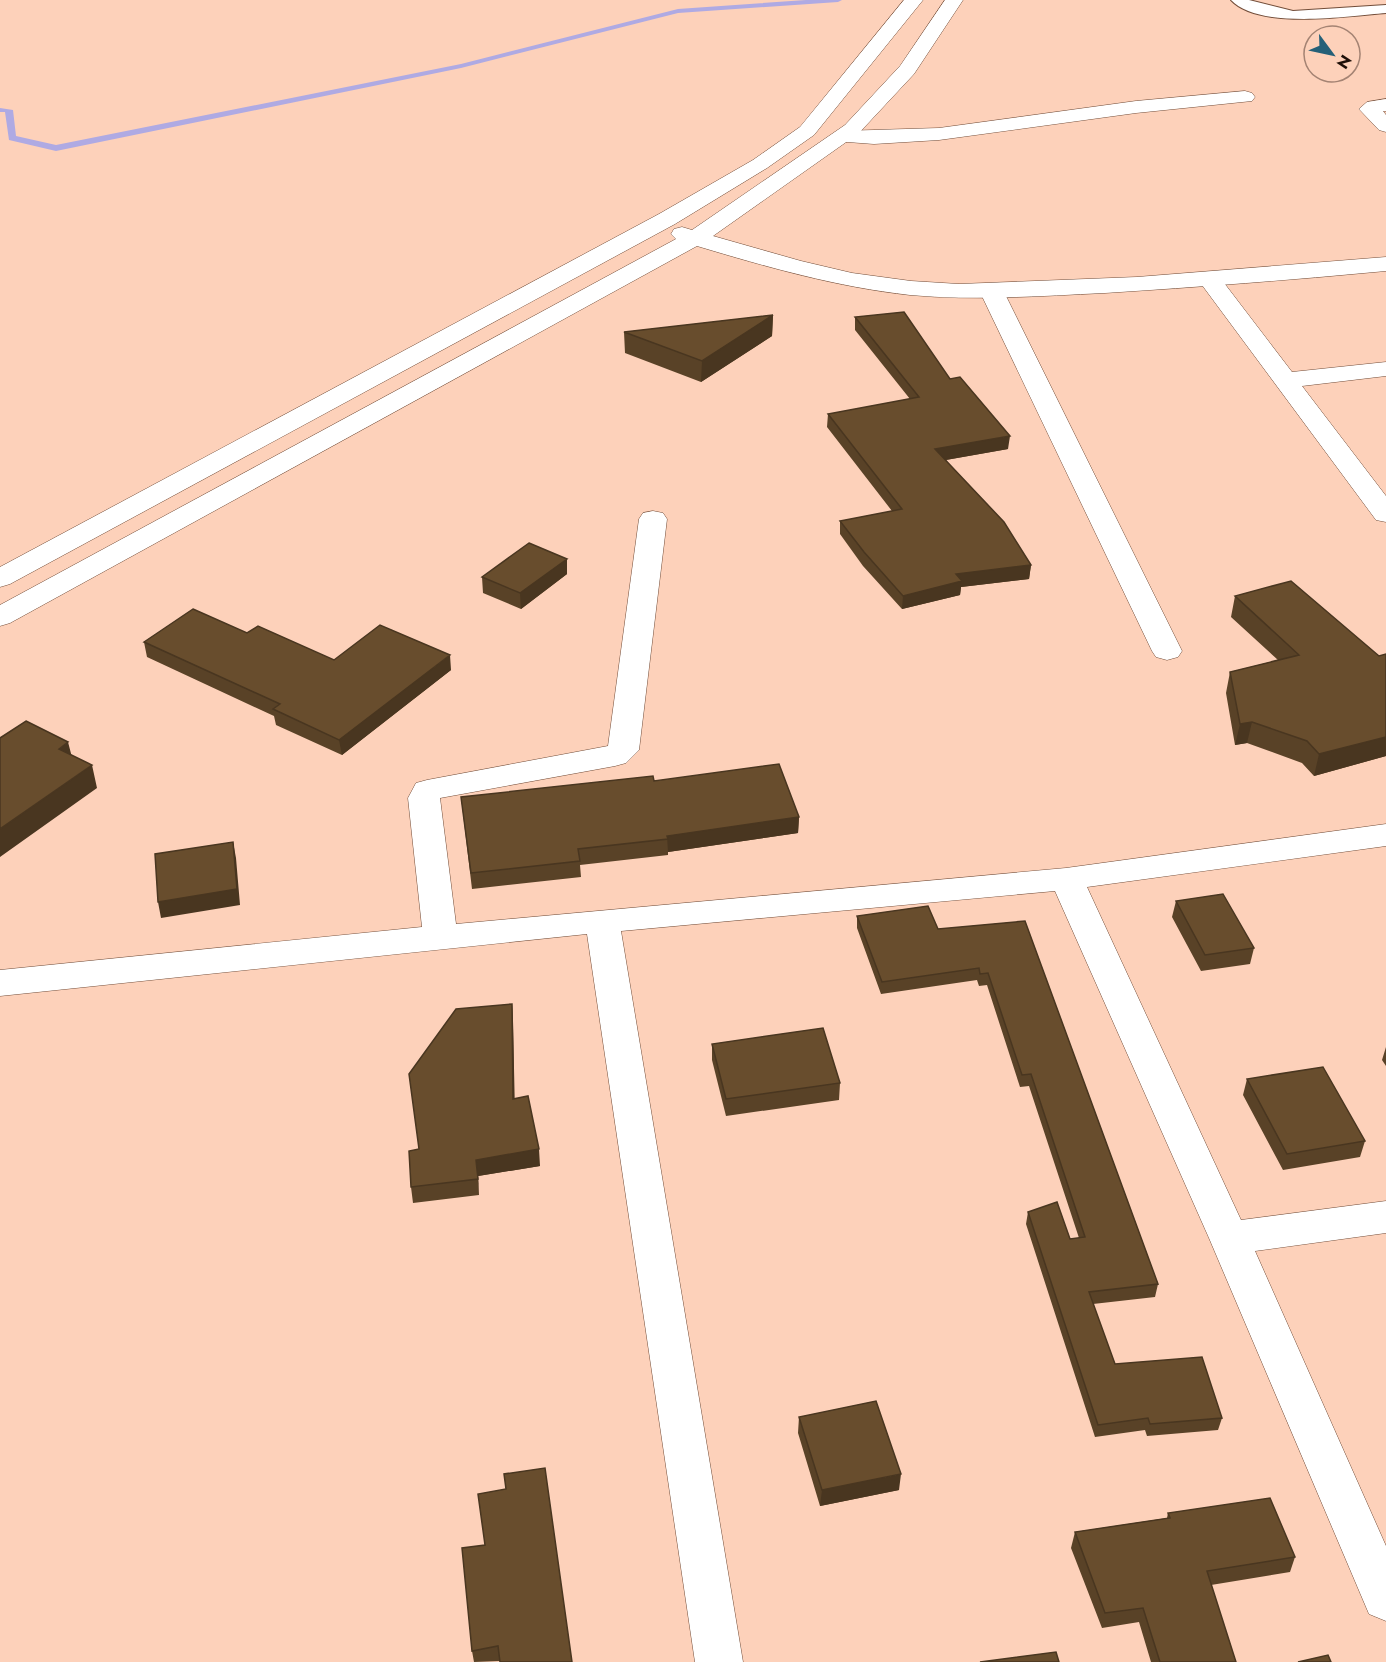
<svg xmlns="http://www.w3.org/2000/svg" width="1386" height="1662" viewBox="0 0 1386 1662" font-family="Jost,sans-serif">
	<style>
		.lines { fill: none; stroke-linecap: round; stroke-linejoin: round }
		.stream { fill: #afaae3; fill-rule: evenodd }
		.lane-casing { stroke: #724d39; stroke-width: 2 }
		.street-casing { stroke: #724d39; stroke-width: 1 }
		.secondary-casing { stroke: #724d39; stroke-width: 1 }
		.lane { fill: #fff; fill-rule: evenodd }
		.street { fill: #fff; fill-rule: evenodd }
		.secondary { fill: #fff; fill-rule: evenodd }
		.wall { fill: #594227 }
		.shaded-wall { fill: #493620 }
		.building { fill: #684d2d; stroke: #493620; stroke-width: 1.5 }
	</style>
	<rect width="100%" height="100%" fill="#fdd1ba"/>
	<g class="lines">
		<path class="stream" d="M 806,0 L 842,0 L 838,2 L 678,13 L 461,68 L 56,151 L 9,140 L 5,112 L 0,112 L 0,108 L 13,110 L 16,136 L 56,145 L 461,64 L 678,9 Z"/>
		<defs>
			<path id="lane" d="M 1231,0 L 1249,0 L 1293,11 L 1386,5 L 1386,13 C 1349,16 1259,30 1231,0 Z"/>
			<path id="street" d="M 1245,91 L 1252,93 L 1255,97 L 1252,101 L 1136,113 L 939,140 L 874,144 L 834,141 L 831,137 L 834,133 L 841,131 L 939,128 L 1136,101 Z
				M 1386,99 L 1386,111 L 1383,111 L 1386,115 L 1386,132 L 1379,130 L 1359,109 L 1367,102 Z
				M 1210,273 L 1218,275 L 1292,372 L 1386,362 L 1386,376 L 1302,386 L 1386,496 L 1386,522 L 1376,520 L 1202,285 L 1198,280 L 1202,275 Z
				M 992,285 L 1000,287 L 1004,292 L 1182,651 L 1178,657 L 1167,660 L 1156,657 L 1152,651 L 980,292 L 984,287 Z
				M 653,511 L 663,513 L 667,519 L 639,750 L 626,763 L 615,766 L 440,798 L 456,924 L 1066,868 L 1386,824 L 1386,846 L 1087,887 L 1241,1220 L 1386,1201 L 1386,1233 L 1255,1251 L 1386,1546 L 1386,1621 L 1369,1614 L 1209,1238 L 1055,891 L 621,931 L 743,1662 L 695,1662 L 587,934 L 0,996 L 0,970 L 422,927 L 408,798 L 416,783 L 427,780 L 608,746 L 639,519 L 643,513 Z"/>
			<path id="secondary" d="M 904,0 L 923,0 L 814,135 L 767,168 L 675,224 L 10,584 L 0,587 L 0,567 L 659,214 L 753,160 L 800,127 Z
				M 945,0 L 963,0 L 914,74 L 859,133 L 713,236 L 801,261 L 852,273 L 911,281 L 959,284 L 1137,277 L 1386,257 L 1386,271 C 1292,280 1199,287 1105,293 C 1040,296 975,301 910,295 C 837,287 767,267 697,246 L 10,623 L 0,626 L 0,605 L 676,239 L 671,234 L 674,229 L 682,227 L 692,230 L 845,125 L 900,66 Z"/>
		</defs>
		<use href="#lane" class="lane-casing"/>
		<use href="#street" class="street-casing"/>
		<use href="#secondary" class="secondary-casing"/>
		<use href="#lane" class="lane"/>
		<use href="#street" class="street"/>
		<use href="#secondary" class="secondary"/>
	</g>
	<path class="wall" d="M 773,315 L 772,336 L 701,382 L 625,353 L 624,332 Z
		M 855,317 L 950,379 L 1008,449 L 946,460 L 1031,565 L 1029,579 L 961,587 L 960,595 L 902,609 L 863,566 L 840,534 L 840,521 L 892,511 L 827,427 L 828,414 L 910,399 L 855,330 Z
		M 567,559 L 567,574 L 521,609 L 483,593 L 482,577 Z
		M 1235,596 L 1379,656 L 1386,654 L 1386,756 L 1314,776 L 1302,763 L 1247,743 L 1235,745 L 1226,693 L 1230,672 L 1278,660 L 1231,617 Z
		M 247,633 L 334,660 L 451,670 L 342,755 L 276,725 L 274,716 L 147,657 L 144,642 Z
		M 654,781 L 799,817 L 798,833 L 668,852 L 668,855 L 580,865 L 581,877 L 472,889 L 461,797 Z
		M 1176,901 L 1254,948 L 1250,964 L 1201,971 L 1172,917 Z
		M 857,916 L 938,929 L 1025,921 L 1158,1284 L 1155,1297 L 1093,1304 L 1115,1364 L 1222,1418 L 1218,1430 L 1147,1436 L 1145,1430 L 1095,1437 L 1026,1224 L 1028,1212 L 1070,1239 L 1079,1238 L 1029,1086 L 1020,1087 L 987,985 L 979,986 L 977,980 L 881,994 L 857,928 Z
		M 512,1004 L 513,1021 L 514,1099 L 540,1166 L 478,1176 L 479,1195 L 413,1203 L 411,1187 L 419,1149 Z
		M 712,1044 L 840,1083 L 839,1100 L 726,1116 L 712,1060 Z
		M 1386,1047 L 1386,1066 L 1382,1060 Z
		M 1247,1079 L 1365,1141 L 1360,1157 L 1283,1170 L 1243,1095 Z
		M 799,1417 L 899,1490 L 820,1506 L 798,1433 Z
		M 545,1468 L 500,1661 L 474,1662 L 472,1651 L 485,1545 L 506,1489 Z
		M 1168,1513 L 1295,1557 L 1290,1572 L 1211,1585 L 1236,1662 L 1151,1662 L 1139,1622 L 1102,1628 L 1071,1548 L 1075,1532 L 1167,1518 Z"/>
	<path class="shaded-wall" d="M 773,315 L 772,336 L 701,382 L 702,361 Z
		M 1010,436 L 1008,449 L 934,462 L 935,449 Z
		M 567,559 L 567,574 L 521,609 L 520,593 Z
		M 1031,565 L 1029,579 L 961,587 L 960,595 L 902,609 L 903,596 L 956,574 Z
		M 450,655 L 451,670 L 342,755 L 339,740 Z
		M 1252,722 L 1247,743 L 1235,745 L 1240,724 Z
		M 1386,737 L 1386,756 L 1314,776 L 1319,754 Z
		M 68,742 L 74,765 L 59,749 Z
		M 92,765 L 97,788 L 0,857 L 0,829 Z
		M 799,817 L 798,833 L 668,852 L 667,836 Z
		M 233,842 L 236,858 L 240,905 L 161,918 L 158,902 Z
		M 512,1004 L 513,1021 L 515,1115 L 513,1099 Z
		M 539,1149 L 540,1166 L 478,1176 L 479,1195 L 476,1160 Z
		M 901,1474 L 899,1490 L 820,1506 L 822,1490 Z"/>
	<path class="building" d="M 904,312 L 950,379 L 960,377 L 1010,436 L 935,449 L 1004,522 L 1031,565 L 956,574 L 962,581 L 903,596 L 864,552 L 840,521 L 902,509 L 828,414 L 919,397 L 855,317 Z
		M 773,315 L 702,361 L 624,332 Z
		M 529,543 L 567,559 L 520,593 L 482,577 Z
		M 1291,581 L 1379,656 L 1386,654 L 1386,737 L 1319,754 L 1307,741 L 1252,722 L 1240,724 L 1230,672 L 1299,655 L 1235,596 Z
		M 193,609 L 247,633 L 258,626 L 334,660 L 380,625 L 450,655 L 339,740 L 273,709 L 280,704 L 144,642 Z
		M 26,721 L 68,742 L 59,749 L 92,765 L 0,829 L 0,738 Z
		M 779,764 L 799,817 L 667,836 L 668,839 L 578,849 L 580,861 L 471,873 L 461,797 L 653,776 L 654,781 Z
		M 233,842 L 237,889 L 158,902 L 155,854 Z
		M 1223,894 L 1254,948 L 1205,955 L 1176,901 Z
		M 928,906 L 938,929 L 1025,921 L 1158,1284 L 1089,1292 L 1115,1364 L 1202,1357 L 1222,1418 L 1150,1424 L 1148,1418 L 1098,1425 L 1028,1212 L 1057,1202 L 1070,1239 L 1085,1237 L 1031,1074 L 1022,1075 L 988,973 L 980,974 L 979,968 L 882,982 L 857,916 Z
		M 512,1004 L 513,1099 L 528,1096 L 539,1149 L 476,1160 L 478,1179 L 411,1187 L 409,1151 L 419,1149 L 409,1074 L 456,1009 Z
		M 823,1028 L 840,1083 L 726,1099 L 712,1044 Z
		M 1323,1067 L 1365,1141 L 1287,1154 L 1247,1079 Z
		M 876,1401 L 901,1474 L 822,1490 L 799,1417 Z
		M 545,1468 L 572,1662 L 500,1662 L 498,1646 L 472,1651 L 462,1548 L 485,1545 L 478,1494 L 506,1489 L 504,1474 Z
		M 1270,1498 L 1295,1557 L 1207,1571 L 1236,1662 L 1160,1662 L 1143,1608 L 1105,1613 L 1075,1532 L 1170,1518 L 1168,1513 Z
		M 1056,1652 L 1059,1662 L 980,1662 Z
		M 1328,1655 L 1331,1662 L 1298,1662 Z"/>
	<g transform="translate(1332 54) rotate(123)"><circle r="28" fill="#fdd1ba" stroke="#a48373" stroke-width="1.5"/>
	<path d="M0-4.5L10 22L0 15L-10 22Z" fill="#256078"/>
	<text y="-9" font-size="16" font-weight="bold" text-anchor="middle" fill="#1e0f08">N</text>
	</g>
</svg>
